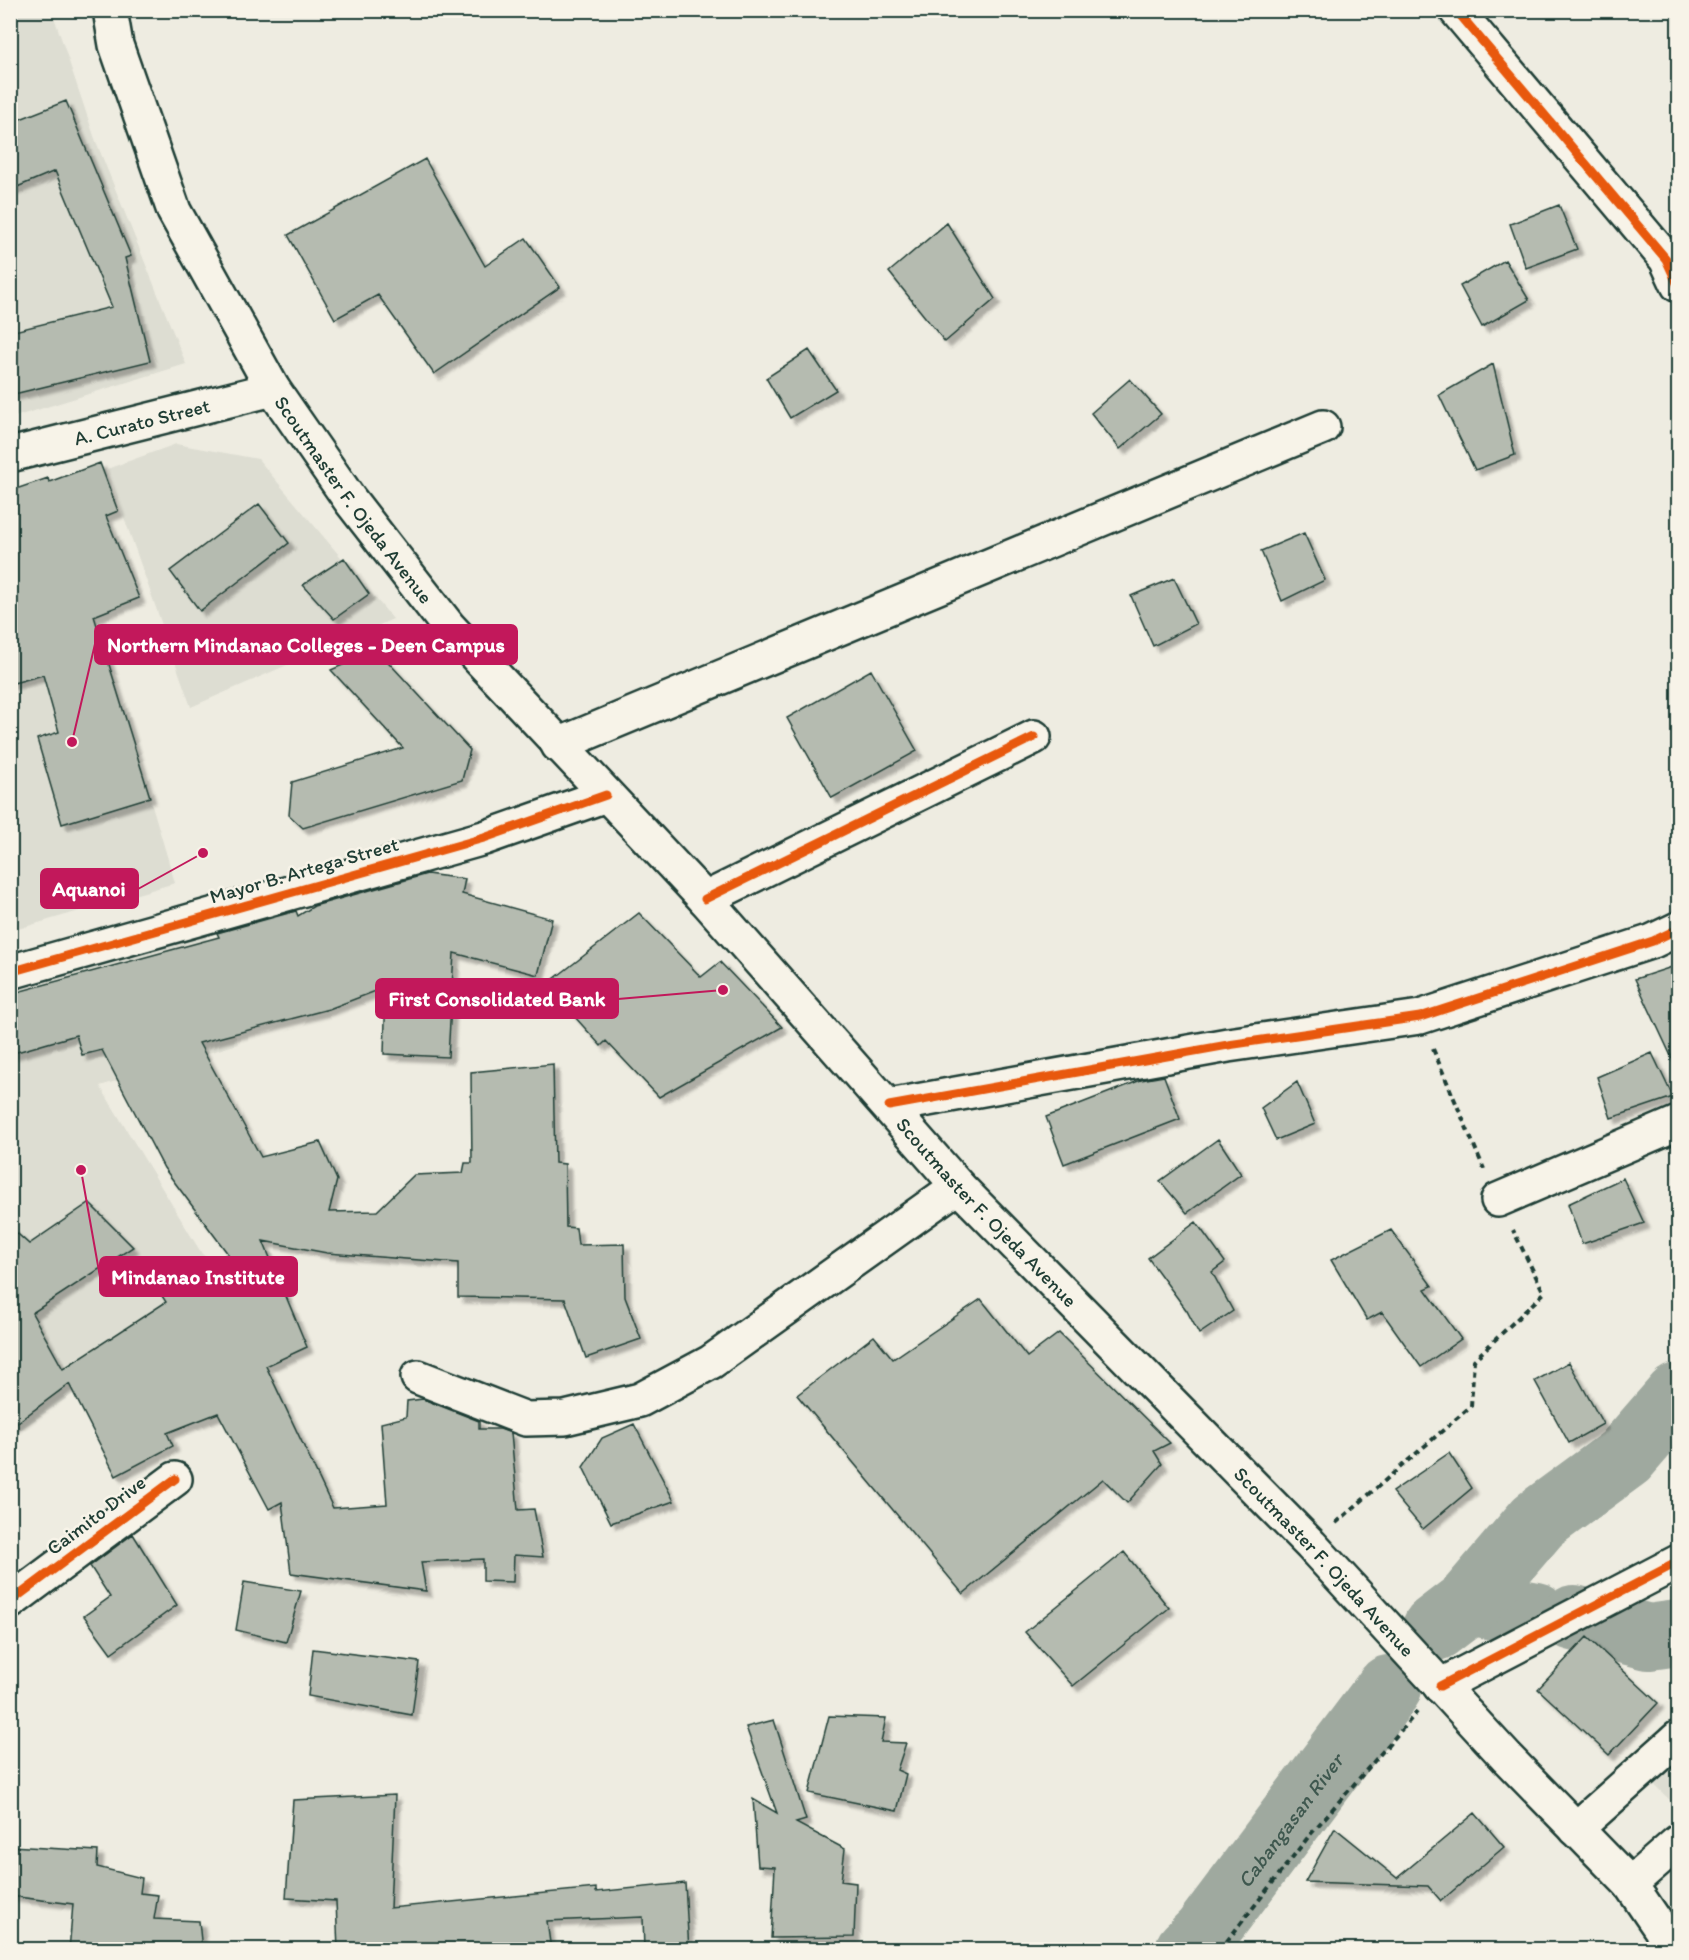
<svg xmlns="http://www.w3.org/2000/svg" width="1689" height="1960" viewBox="0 0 1689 1960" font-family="Itim,sans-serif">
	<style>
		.built { fill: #ddddd2 }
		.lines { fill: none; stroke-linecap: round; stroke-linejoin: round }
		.river { stroke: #9fa99f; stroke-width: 66 }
		.building { fill: #b5bbb0; stroke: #1f3d34; stroke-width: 1.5; filter: url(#shadow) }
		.minor-casing { stroke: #1f3d34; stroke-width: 38 }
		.major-casing { stroke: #1f3d34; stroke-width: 38 }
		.highway-casing { stroke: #1f3d34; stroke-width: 38 }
		.path { stroke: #1f3d34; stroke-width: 4; stroke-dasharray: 6 4.5; stroke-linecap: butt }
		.minor { stroke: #f7f3e8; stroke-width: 33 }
		.major { stroke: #f7f3e8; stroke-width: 33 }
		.highway { stroke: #f7f3e8; stroke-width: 33 }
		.cycleway-casing { stroke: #f7f3e8; stroke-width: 13 }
		.cycleway { stroke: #e8590c; stroke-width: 9 }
		.labels { text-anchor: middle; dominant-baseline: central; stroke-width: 5; stroke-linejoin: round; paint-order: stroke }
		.street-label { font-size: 20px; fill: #1f3d34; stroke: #f7f3e8 }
		.water-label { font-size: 21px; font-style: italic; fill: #3f584f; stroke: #f7f3e8 }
		.leader { fill: none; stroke: #c2185b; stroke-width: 2 }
		.callout-dot { fill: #c2185b; stroke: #f7f3e8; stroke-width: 2 }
		.callout { fill: #c2185b; stroke: #c2185b; stroke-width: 2 }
		.callout-label { font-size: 21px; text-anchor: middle; font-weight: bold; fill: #fff }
	</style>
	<defs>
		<filter id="shadow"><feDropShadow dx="5.5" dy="5.5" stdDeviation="1.5" flood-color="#0004"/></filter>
	</defs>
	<rect width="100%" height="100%" fill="#eeece1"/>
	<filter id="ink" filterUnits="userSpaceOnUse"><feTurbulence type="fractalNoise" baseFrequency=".0167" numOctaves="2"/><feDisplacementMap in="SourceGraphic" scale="12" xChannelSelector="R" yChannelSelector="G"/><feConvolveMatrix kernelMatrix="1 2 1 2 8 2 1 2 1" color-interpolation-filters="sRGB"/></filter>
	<g filter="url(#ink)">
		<path class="built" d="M 11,11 L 52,11 L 95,139 L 186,364 L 11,418 Z
			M 176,444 L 258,459 L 393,619 L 191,707 L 107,469 Z
			M 85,578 L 175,883 L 11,931 L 11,601 Z
			M 204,931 L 238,1044 L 100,1086 L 202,1254 L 234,1277 L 95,1379 L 11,1436 L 11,985 Z
			M 1678,1717 L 1678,1808 L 1631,1762 Z"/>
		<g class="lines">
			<g class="river">
				<path d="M 1469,1602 L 1536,1615"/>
				<path d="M 1574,1618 L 1649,1637 L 1678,1633"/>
				<path d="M 1435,1628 L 1469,1602 L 1538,1521 L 1625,1457 L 1678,1396"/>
				<path id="s1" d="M 1188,1950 L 1205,1933 L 1389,1688"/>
			</g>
		</g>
		<path class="building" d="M 66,101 L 131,256 L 125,258 L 150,361 L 10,395 L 10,332 L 112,307 L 55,171 L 10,190 L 10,123 Z
			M 425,159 L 485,266 L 526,238 L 560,287 L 434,374 L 378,295 L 335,319 L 288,235 Z
			M 1559,205 L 1577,249 L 1526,268 L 1510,224 Z
			M 947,223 L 995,299 L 945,342 L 889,272 Z
			M 1505,260 L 1529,300 L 1482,327 L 1460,286 Z
			M 809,350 L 836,390 L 790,418 L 766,378 Z
			M 1493,364 L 1515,455 L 1475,470 L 1439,395 Z
			M 1130,379 L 1161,414 L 1120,449 L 1091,413 Z
			M 100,463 L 118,511 L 106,516 L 139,598 L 94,616 L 150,797 L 62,824 L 37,739 L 59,732 L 43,675 L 10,684 L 10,491 L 48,478 L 49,482 Z
			M 259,504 L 289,543 L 200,611 L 170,571 Z
			M 1304,533 L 1325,580 L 1282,601 L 1261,551 Z
			M 344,558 L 369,594 L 334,619 L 303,585 Z
			M 1174,578 L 1196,624 L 1153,646 L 1131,596 Z
			M 377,650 L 470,750 L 462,780 L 303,828 L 289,815 L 292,782 L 403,748 L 331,670 Z
			M 871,670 L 917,751 L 832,798 L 787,718 Z
			M 427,874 L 465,879 L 462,894 L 552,919 L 538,975 L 454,953 L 448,1057 L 384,1054 L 386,987 L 329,1009 L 199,1043 L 261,1157 L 320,1142 L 337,1180 L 329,1212 L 377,1211 L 414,1175 L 463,1173 L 465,1163 L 472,1163 L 471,1072 L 553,1064 L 555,1163 L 565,1164 L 566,1227 L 576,1228 L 578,1245 L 624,1244 L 625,1297 L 641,1339 L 586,1358 L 565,1299 L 458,1297 L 458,1263 L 327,1253 L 263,1241 L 307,1347 L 266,1366 L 333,1508 L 387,1504 L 381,1423 L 406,1417 L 407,1401 L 423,1399 L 479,1421 L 479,1429 L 500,1429 L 511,1433 L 518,1510 L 534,1509 L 543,1557 L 514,1555 L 513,1582 L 483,1581 L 483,1559 L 421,1562 L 426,1591 L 291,1573 L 282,1502 L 269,1509 L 218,1413 L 167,1433 L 173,1446 L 116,1476 L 69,1384 L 10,1428 L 10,1227 L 29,1244 L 89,1203 L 133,1247 L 32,1313 L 63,1369 L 166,1302 L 155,1285 L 228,1254 L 164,1168 L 102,1050 L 82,1055 L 76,1035 L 10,1054 L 10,994 L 219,937 L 217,933 L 296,911 L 298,916 L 314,906 Z
			M 639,913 L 701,977 L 720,962 L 782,1027 L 659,1097 L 606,1041 L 601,1046 L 546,985 Z
			M 1678,965 L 1678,1071 L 1635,979 Z
			M 1652,1053 L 1673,1097 L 1611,1118 L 1597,1077 Z
			M 1164,1076 L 1180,1119 L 1064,1164 L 1046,1117 L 1141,1080 Z
			M 1297,1082 L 1315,1124 L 1276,1140 L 1261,1108 Z
			M 1218,1139 L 1241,1174 L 1187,1213 L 1160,1181 Z
			M 1623,1178 L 1644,1223 L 1582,1244 L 1568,1204 Z
			M 1196,1222 L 1225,1262 L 1212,1272 L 1233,1311 L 1199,1334 L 1187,1311 L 1148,1258 Z
			M 1391,1230 L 1432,1286 L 1425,1289 L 1461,1339 L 1421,1367 L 1382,1312 L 1367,1320 L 1331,1260 Z
			M 981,1299 L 1027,1357 L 1059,1333 L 1170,1443 L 1154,1451 L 1162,1464 L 1127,1503 L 1103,1479 L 963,1594 L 797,1395 L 874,1336 L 893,1359 Z
			M 1569,1362 L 1603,1424 L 1569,1443 L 1535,1381 Z
			M 634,1424 L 674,1501 L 611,1523 L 583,1467 L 602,1438 Z
			M 1449,1453 L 1472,1488 L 1423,1529 L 1392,1492 Z
			M 133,1534 L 177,1605 L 111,1653 L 84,1616 L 110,1597 L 90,1566 Z
			M 1124,1552 L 1169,1608 L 1073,1686 L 1025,1632 Z
			M 244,1582 L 301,1591 L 286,1642 L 236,1630 Z
			M 1587,1637 L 1658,1703 L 1609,1755 L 1538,1689 Z
			M 313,1649 L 419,1662 L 412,1715 L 308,1696 Z
			M 829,1716 L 886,1718 L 881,1742 L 906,1743 L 897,1770 L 906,1774 L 897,1811 L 809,1793 Z
			M 774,1720 L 806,1820 L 796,1823 L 845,1849 L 841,1881 L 856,1883 L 854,1937 L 771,1938 L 775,1867 L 758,1866 L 753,1799 L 777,1813 L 746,1727 Z
			M 395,1795 L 390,1908 L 596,1888 L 596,1892 L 685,1883 L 689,1950 L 644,1950 L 643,1917 L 547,1921 L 551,1950 L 338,1950 L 336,1901 L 286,1898 L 293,1800 Z
			M 1475,1813 L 1504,1847 L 1441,1901 L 1428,1886 L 1305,1882 L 1335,1828 L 1397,1878 Z
			M 10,1846 L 98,1851 L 97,1867 L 142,1878 L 140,1893 L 158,1895 L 154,1919 L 199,1921 L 202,1950 L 69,1950 L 73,1904 L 10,1896 Z"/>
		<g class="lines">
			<defs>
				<path id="minor" d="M 1456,10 L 1666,259 L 1678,285
					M 558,745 L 1323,427
					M 705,899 L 1034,737
					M 10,972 L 484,838 L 606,795
					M 889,1106 L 1228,1045 L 1420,1017 L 1653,941 L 1678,929
					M 1498,1200 L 1678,1123
					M 418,1377 L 526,1419 L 565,1418 L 640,1400 L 711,1362 L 958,1186
					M 10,1602 L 175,1479
					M 1440,1686 L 1678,1562
					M 1576,1829 L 1678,1738
					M 1630,1884 L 1678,1842"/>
				<g id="major">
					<path id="s2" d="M 10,455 L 273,389"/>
				</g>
				<g id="highway">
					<path id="s3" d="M 110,10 L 116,45 L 174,211 L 273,389 L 350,500 L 448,626 L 705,899 L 958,1186 L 1311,1545 L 1507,1758 L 1630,1884 L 1675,1950"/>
				</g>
			</defs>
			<use href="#minor" class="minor-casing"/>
			<use href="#major" class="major-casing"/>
			<use href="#highway" class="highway-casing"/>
			<path class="path" d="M 1433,1049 L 1484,1169
				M 1336,1523 L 1471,1406 L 1474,1360 L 1544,1293 L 1513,1230
				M 1220,1950 L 1309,1836 L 1417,1712"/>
			<use href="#minor" class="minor"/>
			<use href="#major" class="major"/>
			<use href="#highway" class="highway"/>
			<defs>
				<path id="cycleway" d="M 1456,10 L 1666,259 L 1678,285
					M 705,899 L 1034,737
					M 10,972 L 484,838 L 606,795
					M 889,1106 L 1228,1045 L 1420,1017 L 1653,941 L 1678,929
					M 10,1602 L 175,1479
					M 1440,1686 L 1678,1562"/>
			</defs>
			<use href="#cycleway" class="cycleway-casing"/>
			<use href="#cycleway" class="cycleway"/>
		</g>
	</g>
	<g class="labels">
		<g class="street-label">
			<text stroke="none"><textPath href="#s2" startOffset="136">A. Curato Street</textPath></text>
			<text stroke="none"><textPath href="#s3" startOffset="552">Scoutmaster F. Ojeda Avenue</textPath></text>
			<text transform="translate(304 870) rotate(-16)">Mayor B. Artega Street</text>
			<text stroke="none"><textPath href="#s3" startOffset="1506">Scoutmaster F. Ojeda Avenue</textPath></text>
			<text transform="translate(96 1515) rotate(-37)">Caimito Drive</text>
			<text stroke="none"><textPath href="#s3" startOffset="1992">Scoutmaster F. Ojeda Avenue</textPath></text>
		</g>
		<g class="water-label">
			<text stroke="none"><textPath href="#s1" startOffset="165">Cabangasan River</textPath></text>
		</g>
	</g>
	<path class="leader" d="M72 742L95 644M203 853L138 889M723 990L618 999M81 1170L100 1277"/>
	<g class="callout-dot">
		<circle cx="72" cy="742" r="6"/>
		<circle cx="203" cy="853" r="6"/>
		<circle cx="723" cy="990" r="6"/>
		<circle cx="81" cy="1170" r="6"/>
	</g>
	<g class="callout">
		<rect x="95" y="625" width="422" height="39" rx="6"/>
		<rect x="41" y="869" width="97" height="39" rx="6"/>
		<rect x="376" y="979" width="242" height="39" rx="6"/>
		<rect x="100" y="1257" width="197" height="39" rx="6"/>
	</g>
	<g class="callout-label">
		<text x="306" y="652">Northern Mindanao Colleges - Deen Campus</text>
		<text x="89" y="896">Aquanoi</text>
		<text x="497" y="1006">First Consolidated Bank</text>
		<text x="198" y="1284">Mindanao Institute</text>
	</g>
	<rect width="1689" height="1960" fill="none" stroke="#f7f3e8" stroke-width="36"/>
	<rect x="18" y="18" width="1653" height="1924" fill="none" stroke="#1f3d34" stroke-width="2" filter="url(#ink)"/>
</svg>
